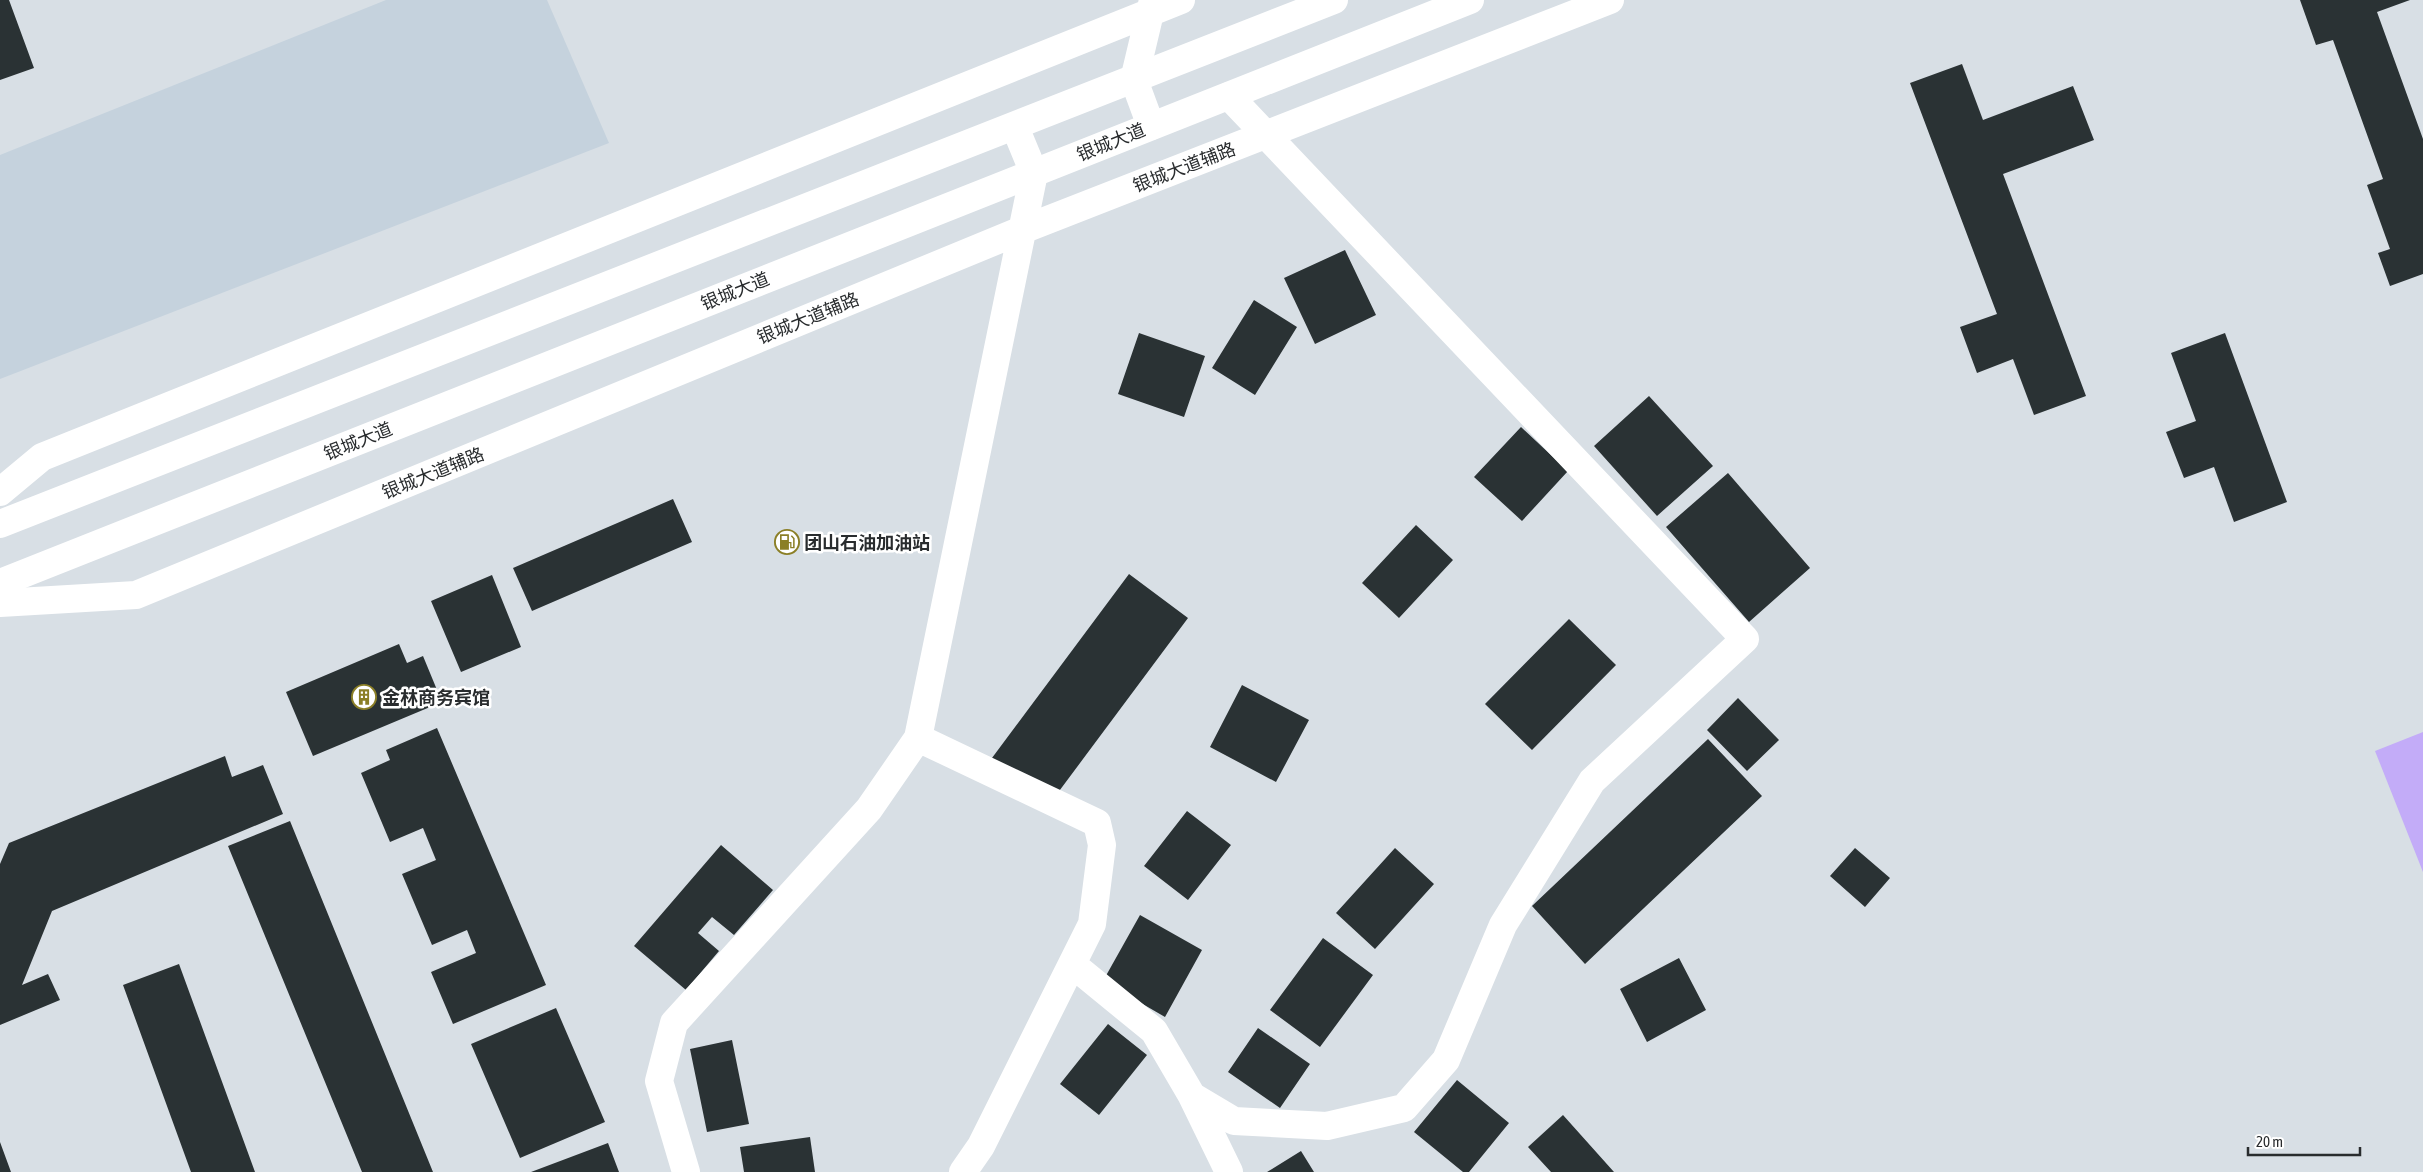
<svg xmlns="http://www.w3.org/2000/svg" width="2423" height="1172" viewBox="0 0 2423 1172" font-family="'Asap Condensed','Noto Sans SC',sans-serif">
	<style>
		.built { fill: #c5d2dd }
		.green { fill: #c3acf8 }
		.building { fill: #2a3234 }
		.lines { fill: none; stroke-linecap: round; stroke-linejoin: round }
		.minor { stroke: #fff; stroke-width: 28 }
		.major { stroke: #fff; stroke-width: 28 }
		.labels { text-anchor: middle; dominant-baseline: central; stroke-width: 5; stroke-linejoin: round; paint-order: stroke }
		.street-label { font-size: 18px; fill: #292c2e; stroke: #fff }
		.poi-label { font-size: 18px; font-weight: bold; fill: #292c2e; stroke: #fff; text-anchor: start }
	</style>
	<rect width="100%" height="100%" fill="#d8dfe5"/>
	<path class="built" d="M 386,0 L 547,0 L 609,143 L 0,379 L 0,155 Z"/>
	<path class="green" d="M 2423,732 L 2423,872 L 2375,751 Z"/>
	<path class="building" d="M 0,0 L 9,0 L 34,68 L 0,80 Z
		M 2300,0 L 2410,0 L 2377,12 L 2423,139 L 2423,274 L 2390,286 L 2378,253 L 2390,249 L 2367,185 L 2383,179 L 2333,40 L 2316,45 Z
		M 1962,64 L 1983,120 L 2073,86 L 2094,140 L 2003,174 L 2086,396 L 2034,415 L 2013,359 L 1977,373 L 1960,327 L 1997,314 L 1910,83 Z
		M 1345,250 L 1376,315 L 1315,344 L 1284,278 Z
		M 1254,300 L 1297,327 L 1255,395 L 1212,368 Z
		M 1139,333 L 1205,356 L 1184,417 L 1118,394 Z
		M 2225,333 L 2287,502 L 2234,522 L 2214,467 L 2184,478 L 2166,432 L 2196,421 L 2171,353 Z
		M 1649,396 L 1713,466 L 1657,516 L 1594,446 Z
		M 1521,427 L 1568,471 L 1522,521 L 1474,477 Z
		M 1728,473 L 1810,568 L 1749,622 L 1666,527 Z
		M 673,499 L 692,542 L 532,611 L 513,568 Z
		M 1416,525 L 1453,560 L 1399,618 L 1362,583 Z
		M 1129,574 L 1188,618 L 1048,806 L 989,762 Z
		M 492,575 L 521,647 L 461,672 L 431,601 Z
		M 1569,619 L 1616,665 L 1532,750 L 1485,704 Z
		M 399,644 L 407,663 L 423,656 L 442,702 L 313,756 L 286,692 Z
		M 1242,685 L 1309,720 L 1276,782 L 1210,747 Z
		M 1738,698 L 1779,740 L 1747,771 L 1707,730 Z
		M 437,728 L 546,985 L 453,1024 L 431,972 L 476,953 L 467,930 L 432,945 L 402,874 L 436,860 L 423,828 L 390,842 L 361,773 L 390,760 L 386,750 Z
		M 1708,739 L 1762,796 L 1585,964 L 1532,906 Z
		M 225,756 L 232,777 L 263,765 L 283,814 L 52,911 L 22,985 L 48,974 L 60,1000 L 0,1025 L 0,864 L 9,843 Z
		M 1187,811 L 1231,845 L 1188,900 L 1144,866 Z
		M 290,821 L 433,1172 L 362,1172 L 228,846 Z
		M 721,845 L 773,890 L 734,935 L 712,917 L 698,933 L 719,951 L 686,990 L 634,946 Z
		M 1395,848 L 1434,884 L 1375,949 L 1336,913 Z
		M 1855,848 L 1890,878 L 1865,907 L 1830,876 Z
		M 1140,915 L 1202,950 L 1165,1017 L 1103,981 Z
		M 1323,938 L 1373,975 L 1320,1047 L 1270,1010 Z
		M 1679,958 L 1706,1010 L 1647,1042 L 1620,989 Z
		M 179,964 L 255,1172 L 191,1172 L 123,985 Z
		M 556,1008 L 605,1122 L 520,1158 L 471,1044 Z
		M 1108,1024 L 1147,1055 L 1099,1115 L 1060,1084 Z
		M 1258,1028 L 1310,1064 L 1280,1108 L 1228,1072 Z
		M 732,1040 L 749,1124 L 707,1132 L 690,1049 Z
		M 1457,1080 L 1509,1123 L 1469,1172 L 1463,1172 L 1414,1132 Z
		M 1563,1115 L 1614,1172 L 1551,1172 L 1528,1147 Z
		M 810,1137 L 815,1172 L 744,1172 L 740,1147 Z
		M 0,1142 L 11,1172 L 0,1172 Z
		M 608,1143 L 619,1172 L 531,1172 Z
		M 1301,1151 L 1314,1172 L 1267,1172 Z"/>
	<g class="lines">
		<path class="minor" d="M 1151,126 L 1134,80 L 1153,0
			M 0,492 L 42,457 L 1181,0
			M 0,603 L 136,595 L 1022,230 L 1610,0
			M 918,738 L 1097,823 L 1102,845 L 1092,924 L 981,1146 L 963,1172
			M 1072,964 L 1154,1031 L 1192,1096 L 1234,1121 L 1327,1126 L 1404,1108 L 1446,1060 L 1503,925 L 1592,781 L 1745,639 L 1229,96
			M 1192,1096 L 1229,1172
			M 686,1172 L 659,1081 L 674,1023 L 869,809 L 918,738 L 1034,173 L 1015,127"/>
		<path class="major" d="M 0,524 L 1334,0
			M 0,583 L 1470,0"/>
	</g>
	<defs>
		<symbol id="fuel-ring" viewBox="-11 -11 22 22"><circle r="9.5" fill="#fff" stroke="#8b7f26" stroke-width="1.5"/><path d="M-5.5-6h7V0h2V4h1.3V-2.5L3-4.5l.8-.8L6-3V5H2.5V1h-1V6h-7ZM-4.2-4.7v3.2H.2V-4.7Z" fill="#8b7f26"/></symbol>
		<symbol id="building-ring" viewBox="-11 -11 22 22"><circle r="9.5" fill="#fff" stroke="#8b7f26" stroke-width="1.5"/><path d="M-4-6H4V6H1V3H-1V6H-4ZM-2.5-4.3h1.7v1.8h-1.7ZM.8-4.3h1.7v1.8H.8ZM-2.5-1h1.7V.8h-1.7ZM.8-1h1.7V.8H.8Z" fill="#8b7f26"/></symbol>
	</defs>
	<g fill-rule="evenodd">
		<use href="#fuel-ring" x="773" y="528" width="28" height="28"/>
		<use href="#building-ring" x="350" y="683" width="28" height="28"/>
	</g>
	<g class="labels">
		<g class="street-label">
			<text transform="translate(1111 142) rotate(-22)">银城大道</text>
			<text transform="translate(1184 167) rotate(-21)">银城大道辅路</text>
			<text transform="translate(735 291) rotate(-22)">银城大道</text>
			<text transform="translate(808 318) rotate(-22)">银城大道辅路</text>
			<text transform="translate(358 441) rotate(-22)">银城大道</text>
			<text transform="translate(433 473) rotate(-22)">银城大道辅路</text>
		</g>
		<g class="poi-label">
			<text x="804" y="542">团山石油加油站</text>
			<text x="382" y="697">金林商务宾馆</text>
		</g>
	</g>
	<path d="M2248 1147v8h112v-8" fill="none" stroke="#292c2e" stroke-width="2.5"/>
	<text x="2256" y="1147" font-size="15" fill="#292c2e" stroke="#ffffff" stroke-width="4" paint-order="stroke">20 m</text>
</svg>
